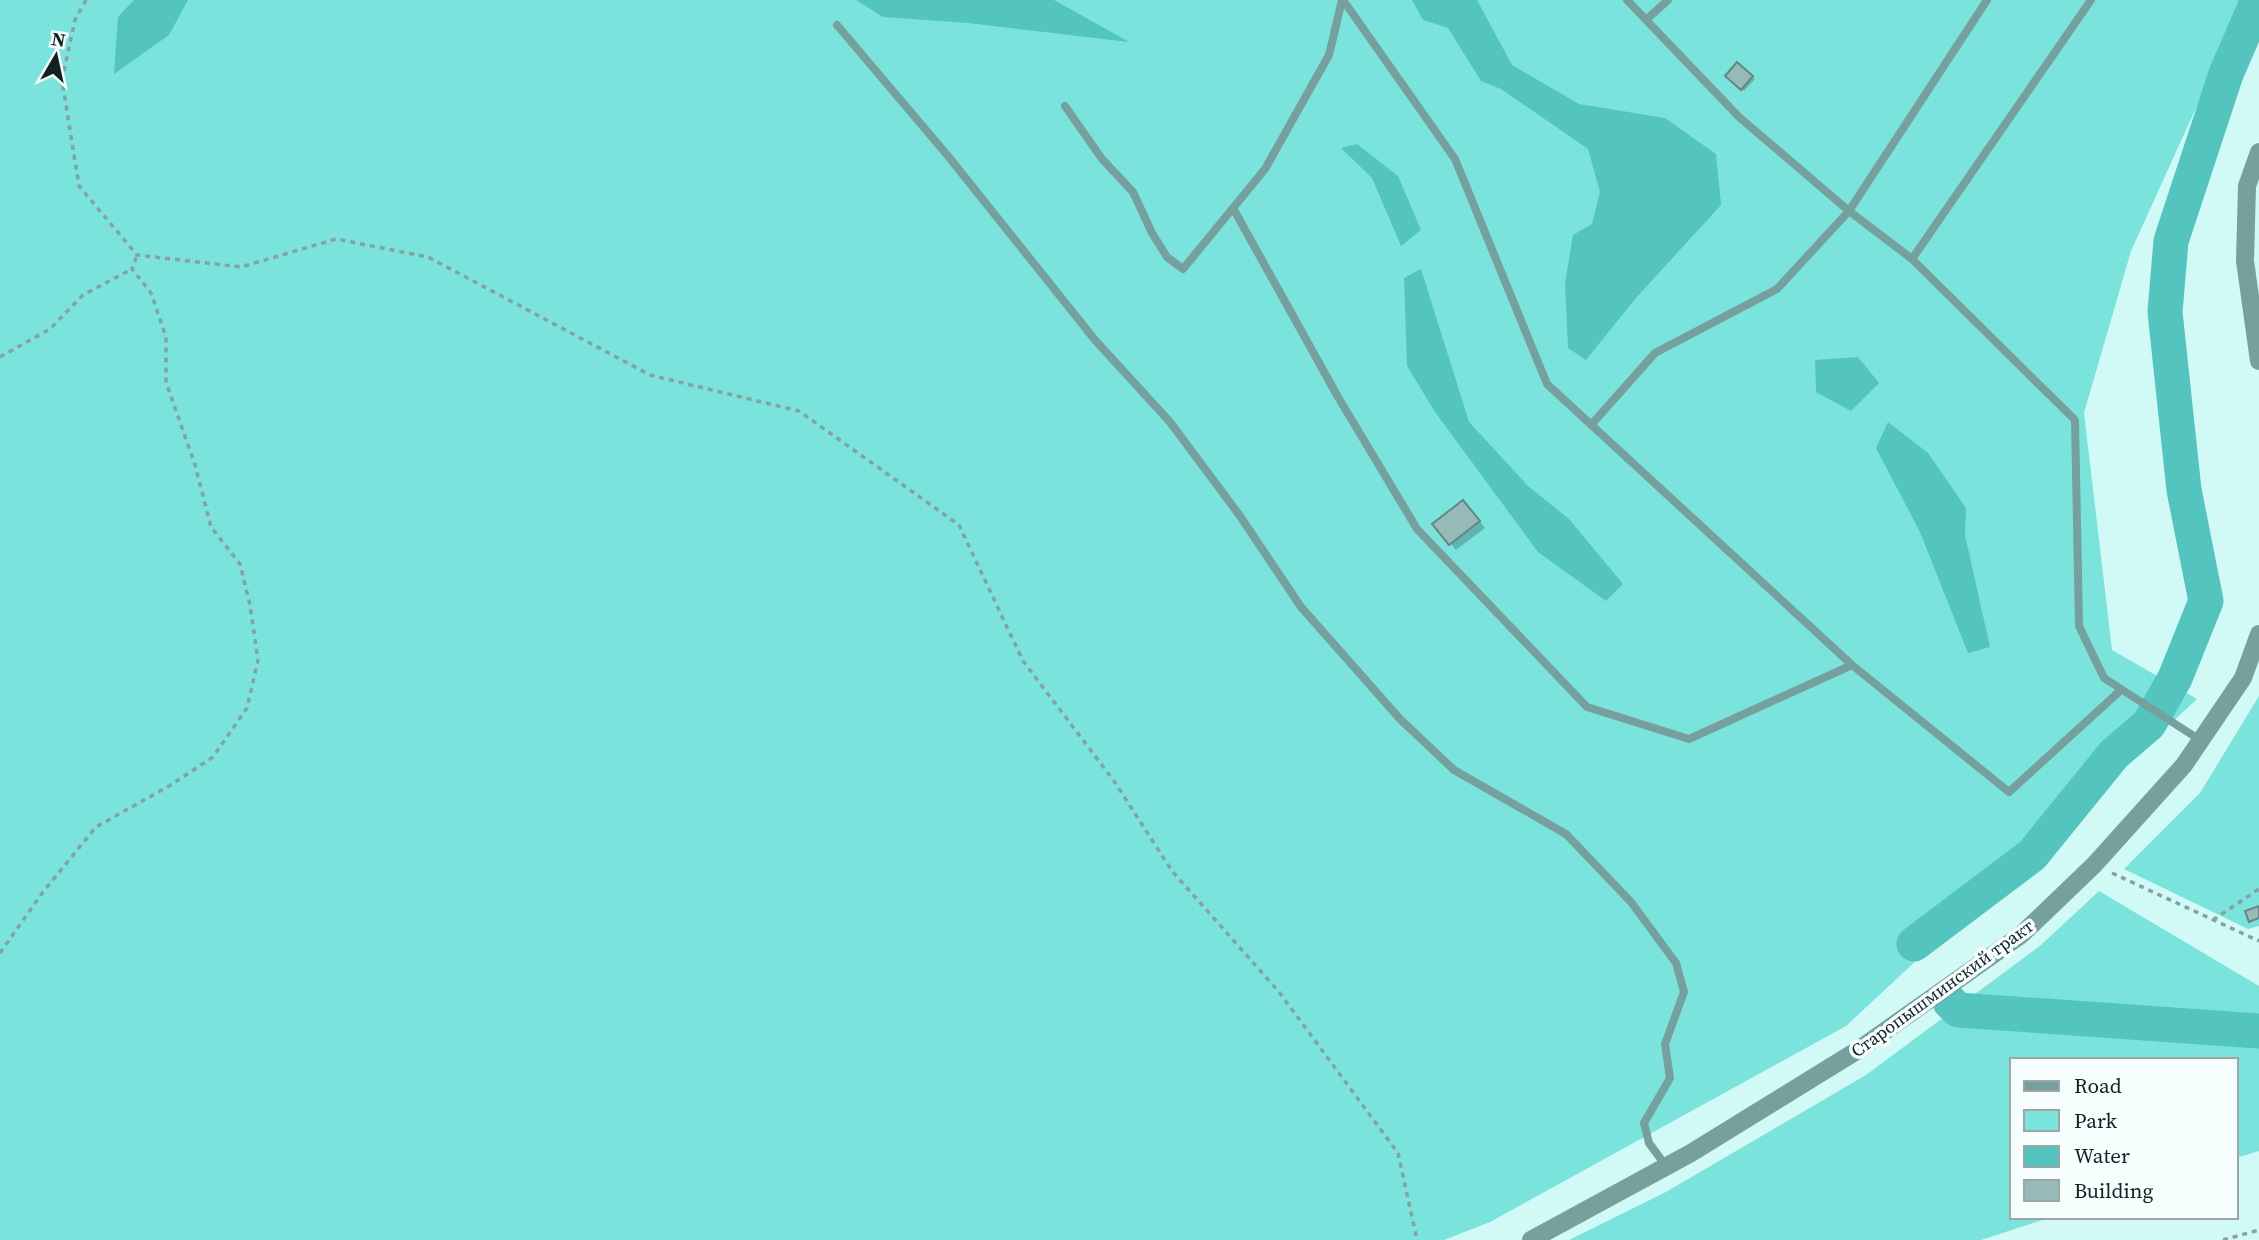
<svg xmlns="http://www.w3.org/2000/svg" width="2259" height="1240" viewBox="0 0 2259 1240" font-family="'Source Serif 4',serif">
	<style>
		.green { fill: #7ae3dc }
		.water { fill: #53c4be }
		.shadow { fill: #0003 }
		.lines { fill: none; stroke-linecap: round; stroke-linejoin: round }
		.river { stroke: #53c4be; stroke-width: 35 }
		.building { fill: #95bab7; stroke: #648886; stroke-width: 2 }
		.path { stroke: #84a2a0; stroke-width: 3.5; stroke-dasharray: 5 5; stroke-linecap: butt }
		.service { stroke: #76a09d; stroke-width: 8 }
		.tertiary { stroke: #76a09d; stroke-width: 18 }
		.labels { text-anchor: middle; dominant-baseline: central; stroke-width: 7; stroke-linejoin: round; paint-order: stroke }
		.street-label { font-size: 18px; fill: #122120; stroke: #f7fefe }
	</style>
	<rect width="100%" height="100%" fill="#d1f9f5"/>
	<path class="green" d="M 0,0 L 2245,0 L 2131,251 L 2084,413 L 2112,650 L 2197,699 L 1846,1026 L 1490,1222 L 1444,1240 L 0,1240 Z
		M 2259,696 L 2259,926 L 2248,929 L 2124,869 L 2200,793 Z
		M 2099,891 L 2259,986 L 2259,1151 L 2236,1158 L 2236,1060 L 2012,1060 L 2012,1217 L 2052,1217 L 1981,1240 L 1569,1240 L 1666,1192 L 1866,1075 L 2041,945 Z"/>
	<path class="water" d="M 134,0 L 188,0 L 169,35 L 114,74 L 118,17 Z
		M 856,0 L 1054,0 L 1129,42 L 968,23 L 883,17 Z
		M 1412,0 L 1477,0 L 1512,65 L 1579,104 L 1665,118 L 1716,154 L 1721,205 L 1635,299 L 1586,360 L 1568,348 L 1565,284 L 1573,235 L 1592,224 L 1600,192 L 1588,149 L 1501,89 L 1481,81 L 1448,28 L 1423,20 Z
		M 1357,144 L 1398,176 L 1421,230 L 1401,246 L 1372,178 L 1341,148 Z
		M 1421,269 L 1469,422 L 1528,486 L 1569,519 L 1623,584 L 1606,601 L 1538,552 L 1435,412 L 1407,366 L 1404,278 Z
		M 1858,357 L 1879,383 L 1851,411 L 1816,392 L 1815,360 Z
		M 1888,422 L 1928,453 L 1966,508 L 1965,535 L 1990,647 L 1968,653 L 1920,532 L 1876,448 Z"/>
	<path class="shadow" d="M 1738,64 L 1755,79 L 1744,91 L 1727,76 Z
		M 1469,508 L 1485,528 L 1456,550 L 1435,524 Z"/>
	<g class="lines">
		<path class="river" d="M 1914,944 L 2032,855 L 2114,754 L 2149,724 L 2175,678 L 2206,601 L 2184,490 L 2165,312 L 2171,241 L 2226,74 L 2258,0
			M 1950,1002 L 1958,1010 L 2259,1031"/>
	</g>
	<path class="building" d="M 1737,62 L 1753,76 L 1741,90 L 1725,76 Z
		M 1463,500 L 1480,521 L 1449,545 L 1432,524 Z
		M 2259,906 L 2259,918 L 2249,922 L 2245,911 Z"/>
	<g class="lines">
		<path class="path" d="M 86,0 L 75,20 L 62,80 L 79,186 L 137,255 L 241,267 L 336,239 L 428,257 L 650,375 L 799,411 L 959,525 L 1023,661 L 1114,781 L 1172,871 L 1279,992 L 1398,1153 L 1417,1240
			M 0,357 L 50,329 L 83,295 L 132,269
			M 2112,873 L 2259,941
			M 2213,920 L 2259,889
			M 0,953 L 43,892 L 96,827 L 169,786 L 213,757 L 247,708 L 258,660 L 250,605 L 240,564 L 211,527 L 195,465 L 166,382 L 166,337 L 151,293 L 132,269 L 137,255
			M 2223,1240 L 2259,1230"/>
		<path class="service" d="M 1343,0 L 1455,159 L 1547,384 L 1852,665 L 2009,792 L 2121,690
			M 1627,0 L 1739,117 L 1849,211 L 1912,259 L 2075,420 L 2079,626 L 2104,678 L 2200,740
			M 1647,19 L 1668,0
			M 837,25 L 948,156 L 1095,340 L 1170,422 L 1240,516 L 1301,607 L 1400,719 L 1454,770 L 1566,834 L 1631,902 L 1676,963 L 1684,992 L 1665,1044 L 1670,1078 L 1644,1123 L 1649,1143 L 1666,1166
			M 1065,106 L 1102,159 L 1133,192 L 1152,233 L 1167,257 L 1183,269 L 1265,169 L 1329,55 L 1342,0
			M 1233,208 L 1338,397 L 1417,529 L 1587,707 L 1689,739 L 1852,665
			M 1912,259 L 2091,0
			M 1591,425 L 1655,353 L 1777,289 L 1849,211 L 1987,0"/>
		<path class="tertiary" d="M 2259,152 L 2247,186 L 2245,261 L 2259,361
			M 1531,1240 L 1691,1153 L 1858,1050 L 2021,935 L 2094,865 L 2184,765 L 2243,678 L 2259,634"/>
	</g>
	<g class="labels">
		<g class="street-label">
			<text transform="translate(1942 988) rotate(-36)">Старопышминский тракт</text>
		</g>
	</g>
	<rect x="2010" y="1058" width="228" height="161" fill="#f7fefe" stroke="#9ba6a5" stroke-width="2"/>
	<rect x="2024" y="1081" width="35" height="10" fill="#76a09d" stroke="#9ba6a5" stroke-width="2"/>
	<text x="2074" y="1093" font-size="21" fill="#122120">Road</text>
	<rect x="2024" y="1110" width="35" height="21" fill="#7ae3dc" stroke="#9ba6a5" stroke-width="2"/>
	<text x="2074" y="1128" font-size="21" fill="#122120">Park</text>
	<rect x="2024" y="1146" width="35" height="21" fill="#53c4be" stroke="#9ba6a5" stroke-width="2"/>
	<text x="2074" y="1163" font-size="21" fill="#122120">Water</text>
	<rect x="2024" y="1180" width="35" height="21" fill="#95bab7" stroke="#9ba6a5" stroke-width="2"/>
	<text x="2074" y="1198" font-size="21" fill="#122120">Building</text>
	<g transform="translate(56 56) rotate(9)" stroke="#f7fefe" stroke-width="5" paint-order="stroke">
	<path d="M0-5L12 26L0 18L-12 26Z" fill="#122120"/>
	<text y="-10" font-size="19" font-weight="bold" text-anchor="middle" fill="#122120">N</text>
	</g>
</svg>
